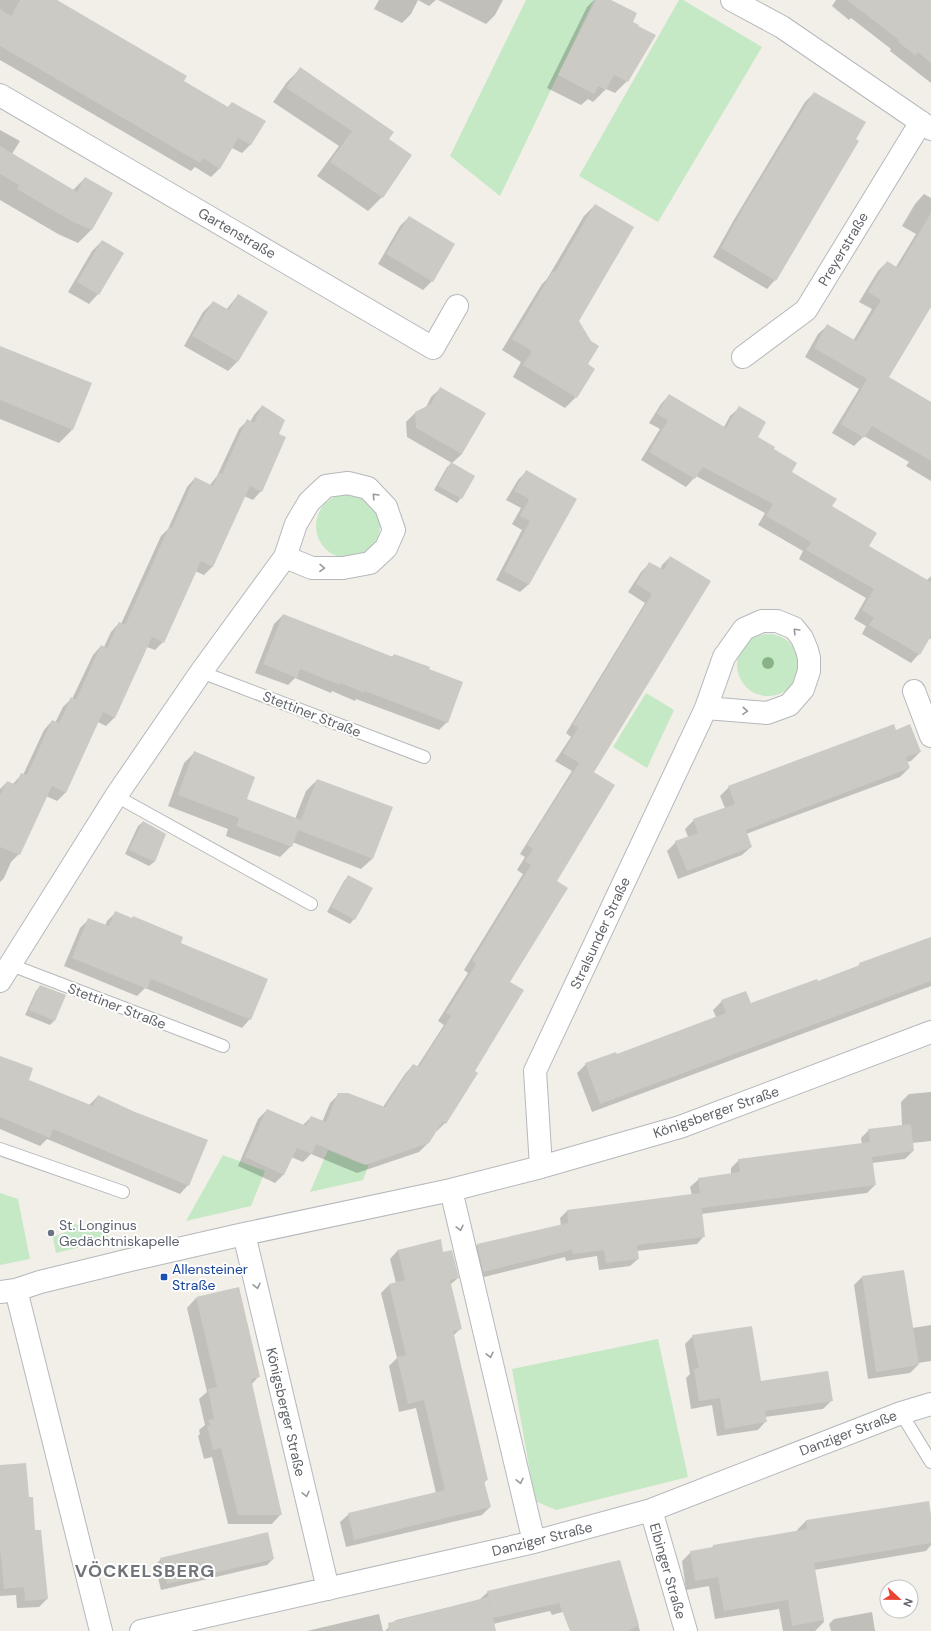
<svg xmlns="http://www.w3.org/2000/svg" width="931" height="1631" viewBox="0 0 931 1631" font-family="'DM Sans',sans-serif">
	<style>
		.green { fill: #c5e8c5 }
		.shadow { fill: #0003 }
		.building { fill: #cccac5 }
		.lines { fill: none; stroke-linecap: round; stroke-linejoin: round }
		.service-casing { stroke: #b5b8bc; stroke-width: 14 }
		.minor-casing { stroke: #b5b8bc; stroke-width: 24 }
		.service { stroke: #fff; stroke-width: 12 }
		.minor { stroke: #fff; stroke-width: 22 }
		.tree { fill: #89b387 }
		.oneway { stroke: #979a9d }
		.worship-dot { fill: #6b7280; stroke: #fff; stroke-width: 1.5 }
		.transit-dot { fill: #1a4fb4; stroke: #fff; stroke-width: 1.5 }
		.labels { text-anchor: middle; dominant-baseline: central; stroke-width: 4; stroke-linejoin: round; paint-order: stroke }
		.street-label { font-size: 14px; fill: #5f6368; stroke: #fff }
		.worship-label { font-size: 14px; fill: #5b616d; stroke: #fff; text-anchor: start }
		.transit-label { font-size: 14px; fill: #164399; stroke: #fff; text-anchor: start }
		.district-label { font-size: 18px; font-weight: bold; letter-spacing: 1px; fill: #70757a; stroke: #fff }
	</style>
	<rect width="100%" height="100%" fill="#f1efe8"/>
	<path class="green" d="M 526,0 L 594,0 L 500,196 L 450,156 Z
		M 679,0 L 683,0 L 762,47 L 658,222 L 579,176 Z
		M316 526a32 32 0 1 1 64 0a32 32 0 1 1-64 0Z
		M737 665a31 31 0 1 1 62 0a31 31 0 1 1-62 0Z
		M 646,693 L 674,710 L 647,768 L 613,747 Z
		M 328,1150 L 362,1164 L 364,1162 L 369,1164 L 363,1180 L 310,1192 Z
		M 223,1155 L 265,1171 L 251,1206 L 186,1221 Z
		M 0,1193 L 18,1199 L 30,1259 L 0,1265 Z
		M 71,1223 L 106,1233 L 108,1237 L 106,1241 L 56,1253 L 53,1237 L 71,1230 Z
		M 658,1339 L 688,1477 L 556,1510 L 535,1501 L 512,1369 Z"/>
	<path class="shadow" d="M 0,0 L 55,0 L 182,82 L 227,108 L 232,103 L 251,144 L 242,153 L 232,148 L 220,168 L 211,177 L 195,167 L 191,171 L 0,60 Z
		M 379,0 L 436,0 L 429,6 L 418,0 L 411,14 L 402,23 L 374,9 Z
		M 438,0 L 503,0 L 495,15 L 486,24 Z
		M 594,0 L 609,0 L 631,22 L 627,81 L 615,93 L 606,89 L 593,102 L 588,99 L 581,105 L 547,88 L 587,7 Z
		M 836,0 L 931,0 L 931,83 L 890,51 L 891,49 L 851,18 L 849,20 L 832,6 Z
		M 300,69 L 388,139 L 411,156 L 382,197 L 368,211 L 317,176 L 339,146 L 273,102 L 287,82 Z
		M 814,93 L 775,280 L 767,289 L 713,257 L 735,218 L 805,102 Z
		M 0,130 L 20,141 L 12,154 L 73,190 L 85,178 L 92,229 L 78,243 L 58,234 L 0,200 Z
		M 924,194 L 931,198 L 931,305 L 888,378 L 931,403 L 931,481 L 906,466 L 909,462 L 864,436 L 854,446 L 832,433 L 859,389 L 805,357 L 818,334 L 828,325 L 853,341 L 872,309 L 859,302 L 878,271 L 887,262 L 896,267 L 916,234 L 902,226 L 915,204 Z
		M 595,205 L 578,321 L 586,365 L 576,397 L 565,408 L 513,377 L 521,362 L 502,350 L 542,284 L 547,279 L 584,216 Z
		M 409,217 L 432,281 L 423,290 L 378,264 L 400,226 Z
		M 102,241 L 98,294 L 89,304 L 68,292 L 92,251 Z
		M 238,295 L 267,312 L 237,362 L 228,371 L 184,346 L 203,312 L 213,302 L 226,310 Z
		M 0,347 L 72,430 L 59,443 L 0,419 Z
		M 441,388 L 462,454 L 452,463 L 461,498 L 457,503 L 434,490 L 447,467 L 452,463 L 407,437 L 406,422 L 416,412 L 426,407 L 431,397 Z
		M 669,395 L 724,427 L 730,416 L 739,408 L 756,438 L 772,450 L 790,473 L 831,507 L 868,546 L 926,581 L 931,576 L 931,639 L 929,638 L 919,654 L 911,663 L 862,634 L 866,626 L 854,619 L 866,598 L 799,559 L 803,551 L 758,525 L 765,513 L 696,476 L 686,487 L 641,460 L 660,429 L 649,423 L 661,404 Z
		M 262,406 L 278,435 L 261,491 L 253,500 L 244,496 L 212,567 L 204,575 L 195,571 L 163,642 L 155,650 L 147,647 L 115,717 L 106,726 L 98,722 L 66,792 L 57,801 L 46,796 L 19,854 L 11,862 L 4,878 L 0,882 L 0,789 L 7,782 L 12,785 L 22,774 L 23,775 L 44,730 L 52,721 L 55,723 L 63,707 L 71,699 L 72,699 L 93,655 L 101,646 L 104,647 L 111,632 L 119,623 L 121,624 L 161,536 L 168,529 L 187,487 L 195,478 L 210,485 L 217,476 L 239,429 L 247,421 L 250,422 L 254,415 Z
		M 526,472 L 575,499 L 529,584 L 520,592 L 496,580 L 522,530 L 512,524 L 521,508 L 506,500 L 518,480 Z
		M 670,557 L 592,772 L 555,881 L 509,982 L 473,1071 L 445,1123 L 437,1131 L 436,1131 L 428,1143 L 419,1152 L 357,1173 L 311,1154 L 303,1162 L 291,1157 L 284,1174 L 275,1183 L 238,1166 L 258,1119 L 267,1110 L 302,1126 L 311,1117 L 322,1122 L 330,1103 L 339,1094 L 383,1107 L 405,1074 L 413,1065 L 417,1067 L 444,1025 L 438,1021 L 468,973 L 464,970 L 523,874 L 517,870 L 525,857 L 520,854 L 572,771 L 555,761 L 571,737 L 566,733 L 645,603 L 628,592 L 641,572 L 649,564 L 660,570 L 662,565 Z
		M 283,615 L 392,657 L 394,655 L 447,722 L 439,730 L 356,699 L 355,701 L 332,691 L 331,693 L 295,678 L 288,685 L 255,673 L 274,624 Z
		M 895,731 L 920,752 L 911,761 L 907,762 L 909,768 L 900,777 L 746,834 L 751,847 L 742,855 L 678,879 L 667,851 L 676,842 L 688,837 L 685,829 L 694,820 L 725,808 L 720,796 L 729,787 Z
		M 194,753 L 246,800 L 295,819 L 306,791 L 317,780 L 372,859 L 361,869 L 292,842 L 291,846 L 280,857 L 226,836 L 228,829 L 168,806 L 184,763 Z
		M 143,822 L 165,834 L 154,862 L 149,866 L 125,854 L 138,826 Z
		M 349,876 L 354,919 L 350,924 L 327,912 L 344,881 Z
		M 116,912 L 179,943 L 250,1019 L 242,1028 L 145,988 L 137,996 L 64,966 L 80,928 L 89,919 L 105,926 L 107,921 Z
		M 931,938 L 931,986 L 592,1112 L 577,1073 L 586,1064 L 616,1055 L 716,1017 L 713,1010 L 722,1001 L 750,1005 L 817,983 L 856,968 L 860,964 Z
		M 40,986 L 54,1021 L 50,1025 L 25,1015 L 36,991 Z
		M 0,1062 L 28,1081 L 89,1105 L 98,1096 L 188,1185 L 180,1194 L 47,1139 L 40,1146 L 0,1129 Z
		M 931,1092 L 931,1141 L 912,1143 L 913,1151 L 905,1159 L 872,1163 L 875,1185 L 867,1193 L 701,1214 L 704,1236 L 697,1244 L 637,1251 L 638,1259 L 630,1266 L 599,1270 L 597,1256 L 566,1261 L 565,1257 L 476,1279 L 470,1252 L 477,1245 L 561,1226 L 560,1218 L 567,1211 L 692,1195 L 690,1187 L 699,1179 L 731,1175 L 731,1168 L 739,1160 L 862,1145 L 861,1138 L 869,1130 L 902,1126 L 901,1102 L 909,1094 Z
		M 440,1241 L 443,1253 L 458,1278 L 450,1285 L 461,1328 L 453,1336 L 487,1479 L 484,1483 L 490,1507 L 482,1515 L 346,1547 L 340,1522 L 349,1514 L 436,1493 L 416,1408 L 399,1412 L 389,1366 L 397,1358 L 381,1293 L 389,1285 L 396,1283 L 390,1259 L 398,1250 Z
		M 862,1277 L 912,1328 L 931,1325 L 931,1361 L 918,1363 L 918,1365 L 910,1373 L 868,1379 L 854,1285 Z
		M 196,1298 L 259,1376 L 251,1385 L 281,1514 L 272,1524 L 228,1524 L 212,1457 L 204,1459 L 198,1436 L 200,1434 L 199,1430 L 205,1425 L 199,1399 L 207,1392 L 187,1308 Z
		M 693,1336 L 760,1382 L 832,1400 L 823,1409 L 765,1417 L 766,1421 L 758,1430 L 717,1436 L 712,1405 L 691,1409 L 686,1378 L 690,1374 L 685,1344 Z
		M 0,1466 L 28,1498 L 47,1599 L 39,1607 L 17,1608 L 16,1595 L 0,1596 Z
		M 806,1521 L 931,1521 L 931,1545 L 926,1551 L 814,1570 L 824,1622 L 815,1631 L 783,1631 L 779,1609 L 715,1619 L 709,1586 L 686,1590 L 682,1561 L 691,1552 L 711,1549 L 713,1546 L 798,1532 L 797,1530 Z
		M 161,1559 L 273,1559 L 267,1565 L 161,1590 L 155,1565 Z
		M 619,1561 L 640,1631 L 573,1631 L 566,1611 L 552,1615 L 550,1611 L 493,1624 L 495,1631 L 385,1631 L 396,1620 L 479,1600 L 488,1592 Z
		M 872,1612 L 875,1631 L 831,1631 L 829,1624 L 834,1619 Z
		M 379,1614 L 383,1631 L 307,1631 Z"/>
	<path class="building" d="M 20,0 L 57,0 L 187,76 L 184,81 L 228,107 L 232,102 L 266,121 L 251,145 L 238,138 L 220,169 L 203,158 L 200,163 L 0,46 L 0,9 L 11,16 Z
		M 596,0 L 611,0 L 637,13 L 633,22 L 639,25 L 638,26 L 656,35 L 628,82 L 614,75 L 606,90 L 598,86 L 594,94 L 558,75 Z
		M 847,0 L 931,0 L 931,63 L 918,52 L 915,55 L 898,42 L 899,40 Z
		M 300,67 L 394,132 L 389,139 L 412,155 L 383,198 L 330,162 L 352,131 L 286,88 Z
		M 814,92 L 866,122 L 856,139 L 859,141 L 776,281 L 721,248 L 743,208 Z
		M 0,146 L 77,192 L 85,177 L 113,193 L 92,230 L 71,221 L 17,189 L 19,185 L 0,174 Z
		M 595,204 L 634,227 L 579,321 L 591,341 L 599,346 L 588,364 L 595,369 L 577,398 L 523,365 L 532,351 L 512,339 L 553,271 L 555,272 Z
		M 931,213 L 931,307 L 889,377 L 931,402 L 931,461 L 872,426 L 864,438 L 841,424 L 867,379 L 814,348 L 827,324 L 856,341 L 881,300 L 868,292 L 887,261 L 898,268 Z
		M 409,216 L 455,244 L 433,282 L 386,254 Z
		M 102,240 L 124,253 L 99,295 L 77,282 Z
		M 238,294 L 268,312 L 238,362 L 192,336 L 213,301 L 229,310 Z
		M 0,346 L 92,383 L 73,430 L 0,400 Z
		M 440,387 L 486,413 L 462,454 L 416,428 L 415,412 L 431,404 Z
		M 669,394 L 726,428 L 739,406 L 766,422 L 758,437 L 775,447 L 774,449 L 797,463 L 792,472 L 837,499 L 832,506 L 877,533 L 869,546 L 931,582 L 931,636 L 920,655 L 869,625 L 874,618 L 862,610 L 874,589 L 806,550 L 811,542 L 766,516 L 773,504 L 703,467 L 695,479 L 649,452 L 668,420 L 657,414 Z
		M 262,405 L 285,420 L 279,434 L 286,437 L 262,492 L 250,486 L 213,567 L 201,561 L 164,643 L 152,637 L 115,718 L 103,712 L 66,793 L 52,786 L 20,855 L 0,847 L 0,795 L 7,781 L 16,785 L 21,773 L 27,775 L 52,720 L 59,723 L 71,697 L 76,700 L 101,645 L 107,648 L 119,622 L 125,625 L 169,527 L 172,528 L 195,477 L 213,486 L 219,472 L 222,474 L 247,419 L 254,423 Z
		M 451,462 L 475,476 L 462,499 L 438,486 Z
		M 526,470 L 577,499 L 529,585 L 504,571 L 530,521 L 520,516 L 529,499 L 514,491 Z
		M 670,556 L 711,581 L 594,772 L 563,753 L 578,728 L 573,724 L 652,594 L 636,584 L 649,562 L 664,570 Z
		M 283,614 L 393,657 L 394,654 L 430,667 L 429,669 L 463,682 L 448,723 L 365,691 L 364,693 L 341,683 L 340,685 L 300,669 L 297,678 L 263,664 Z
		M 894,724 L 896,730 L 910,724 L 921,752 L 906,757 L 910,768 L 746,830 L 752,847 L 687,871 L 675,841 L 698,833 L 693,819 L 735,804 L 728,786 Z
		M 194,751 L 255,777 L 247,799 L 301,820 L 317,779 L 393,807 L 373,859 L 298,830 L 292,847 L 236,826 L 239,818 L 178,795 Z
		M 579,763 L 615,785 L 557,881 L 568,888 L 510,982 L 524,990 L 475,1071 L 478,1073 L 446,1124 L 443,1121 L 429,1143 L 366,1165 L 316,1144 L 312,1154 L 297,1148 L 284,1175 L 245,1157 L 267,1109 L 306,1126 L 311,1116 L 326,1122 L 338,1093 L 348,1093 L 385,1107 L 413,1064 L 419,1067 L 451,1016 L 446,1013 L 476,964 L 472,961 L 531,865 L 525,861 L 533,849 L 527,845 Z
		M 143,821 L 166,834 L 155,862 L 129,850 Z
		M 348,875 L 373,888 L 355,920 L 331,907 Z
		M 115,911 L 132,918 L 133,916 L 183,937 L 181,943 L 268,979 L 251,1020 L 151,979 L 147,989 L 72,958 L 88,918 L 109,926 Z
		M 931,937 L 931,981 L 600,1104 L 585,1063 L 616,1052 L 617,1054 L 726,1013 L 721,1000 L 746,991 L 751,1003 L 817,979 L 818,981 L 860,965 L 859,963 Z
		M 40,985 L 66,995 L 55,1021 L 29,1010 Z
		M 0,1056 L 33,1068 L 29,1080 L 93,1106 L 98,1095 L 135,1112 L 208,1140 L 189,1186 L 53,1129 L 50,1138 L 0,1117 Z
		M 911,1124 L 914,1151 L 872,1157 L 876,1185 L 702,1208 L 698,1178 L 740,1172 L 738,1159 L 870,1142 L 868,1129 Z
		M 700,1193 L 705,1237 L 637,1245 L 639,1259 L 606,1263 L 604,1250 L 573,1254 L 572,1250 L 483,1272 L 477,1244 L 568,1223 L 567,1210 Z
		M 441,1239 L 443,1252 L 452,1250 L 459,1278 L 450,1280 L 462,1329 L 453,1331 L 488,1480 L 484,1481 L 491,1507 L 354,1540 L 348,1513 L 445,1490 L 424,1400 L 408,1404 L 397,1357 L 406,1355 L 389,1284 L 405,1280 L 398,1250 Z
		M 904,1270 L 919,1365 L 876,1372 L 862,1276 Z
		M 239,1287 L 260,1377 L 251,1379 L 282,1515 L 238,1515 L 221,1448 L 213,1450 L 207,1426 L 210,1425 L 208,1420 L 214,1419 L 208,1389 L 217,1387 L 196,1297 Z
		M 752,1326 L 761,1381 L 828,1371 L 833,1401 L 765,1411 L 767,1422 L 725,1429 L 720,1398 L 699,1401 L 694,1369 L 699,1368 L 692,1335 Z
		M 26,1463 L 29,1497 L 33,1497 L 35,1530 L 41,1530 L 48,1599 L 25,1601 L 24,1587 L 4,1589 L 0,1547 L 0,1465 Z
		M 929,1501 L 931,1515 L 931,1543 L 814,1563 L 824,1620 L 792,1626 L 788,1600 L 724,1611 L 718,1577 L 695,1581 L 690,1551 L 713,1547 L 713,1545 L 807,1529 L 806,1520 Z
		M 268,1532 L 274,1559 L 167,1584 L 160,1558 Z
		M 620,1560 L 639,1625 L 628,1631 L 570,1631 L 559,1603 L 493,1618 L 487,1591 Z
		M 488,1597 L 496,1631 L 389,1631 L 388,1623 Z"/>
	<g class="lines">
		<defs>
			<path id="service" d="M 201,672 L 424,757
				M 116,796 L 311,904
				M 11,965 L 223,1046
				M 0,1149 L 123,1192
				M 901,1413 L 931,1462"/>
			<path id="minor" d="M 732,0 L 782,27 L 931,129
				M 0,95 L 433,348 L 457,306
				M 743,357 L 806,310 L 921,122
				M 914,691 L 931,736
				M 0,981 L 116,796 L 201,672 L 285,557 L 296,524 L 309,502 L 326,486 L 348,483 L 368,488 L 386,507 L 394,530 L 386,548 L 370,563 L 343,568 L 312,568 L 285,557
				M 541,1167 L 535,1071 L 706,708 L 724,657 L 744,629 L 762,621 L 777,621 L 794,628 L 802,638 L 807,650 L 809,658 L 809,671 L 803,689 L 789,705 L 767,713 L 706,708
				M 451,1190 L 534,1542
				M 244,1234 L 328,1589
				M 16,1290 L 101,1631
				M 0,1292 L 16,1290 L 40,1282 L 130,1260 L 244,1234 L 451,1190 L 541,1167 L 680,1127 L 931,1032
				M 651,1510 L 686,1631
				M 141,1631 L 534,1542 L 651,1510 L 901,1413 L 931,1404"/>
		</defs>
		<use href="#service" class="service-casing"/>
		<use href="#minor" class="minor-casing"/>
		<use href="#service" class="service"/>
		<use href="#minor" class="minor"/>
	</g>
	<circle class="tree" cx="768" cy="663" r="6"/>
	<defs><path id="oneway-chevron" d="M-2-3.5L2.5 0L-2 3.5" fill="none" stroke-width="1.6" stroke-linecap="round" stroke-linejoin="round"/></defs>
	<g class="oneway">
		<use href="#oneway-chevron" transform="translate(375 496) rotate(-134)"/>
		<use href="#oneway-chevron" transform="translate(322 568) rotate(1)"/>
		<use href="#oneway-chevron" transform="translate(796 631) rotate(-135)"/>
		<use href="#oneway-chevron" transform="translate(745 711) rotate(4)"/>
		<use href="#oneway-chevron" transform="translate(460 1228) rotate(77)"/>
		<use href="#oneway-chevron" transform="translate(257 1286) rotate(77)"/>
		<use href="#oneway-chevron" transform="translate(490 1355) rotate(77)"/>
		<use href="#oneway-chevron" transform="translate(520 1481) rotate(77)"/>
		<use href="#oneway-chevron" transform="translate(306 1494) rotate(77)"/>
	</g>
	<circle class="worship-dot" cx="51" cy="1233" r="4"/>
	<rect class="transit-dot" x="160" y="1273" width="8" height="8" rx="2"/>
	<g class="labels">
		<g class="street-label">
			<text transform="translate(237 233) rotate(30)">Gartenstraße</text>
			<text transform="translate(843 249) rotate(-59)">Preyerstraße</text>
			<text transform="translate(312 714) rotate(21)">Stettiner Straße</text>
			<text transform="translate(600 933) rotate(-65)">Stralsunder Straße</text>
			<text transform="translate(117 1006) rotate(21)">Stettiner Straße</text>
			<text transform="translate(716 1112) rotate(-19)">Königsberger Straße</text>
			<text transform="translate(286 1412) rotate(77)">Königsberger Straße</text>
			<text transform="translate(848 1433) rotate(-21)">Danziger Straße</text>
			<text transform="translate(542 1539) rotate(-14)">Danziger Straße</text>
			<text transform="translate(668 1571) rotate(74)">Elbinger Straße</text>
		</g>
		<g class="worship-label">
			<text x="59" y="1225">St. Longinus<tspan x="59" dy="16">Gedächtniskapelle</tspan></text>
		</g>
		<g class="transit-label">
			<text x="172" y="1269">Allensteiner<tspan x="172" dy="16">Straße</tspan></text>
		</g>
		<g class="district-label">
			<text x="145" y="1571">VÖCKELSBERG</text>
		</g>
	</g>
	<g transform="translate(899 1599) rotate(112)"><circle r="19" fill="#ffffff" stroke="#bfc1c3"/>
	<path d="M0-3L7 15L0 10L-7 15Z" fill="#ea4335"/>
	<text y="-6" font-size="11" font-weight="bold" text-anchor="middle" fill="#5f6368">N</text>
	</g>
</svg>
